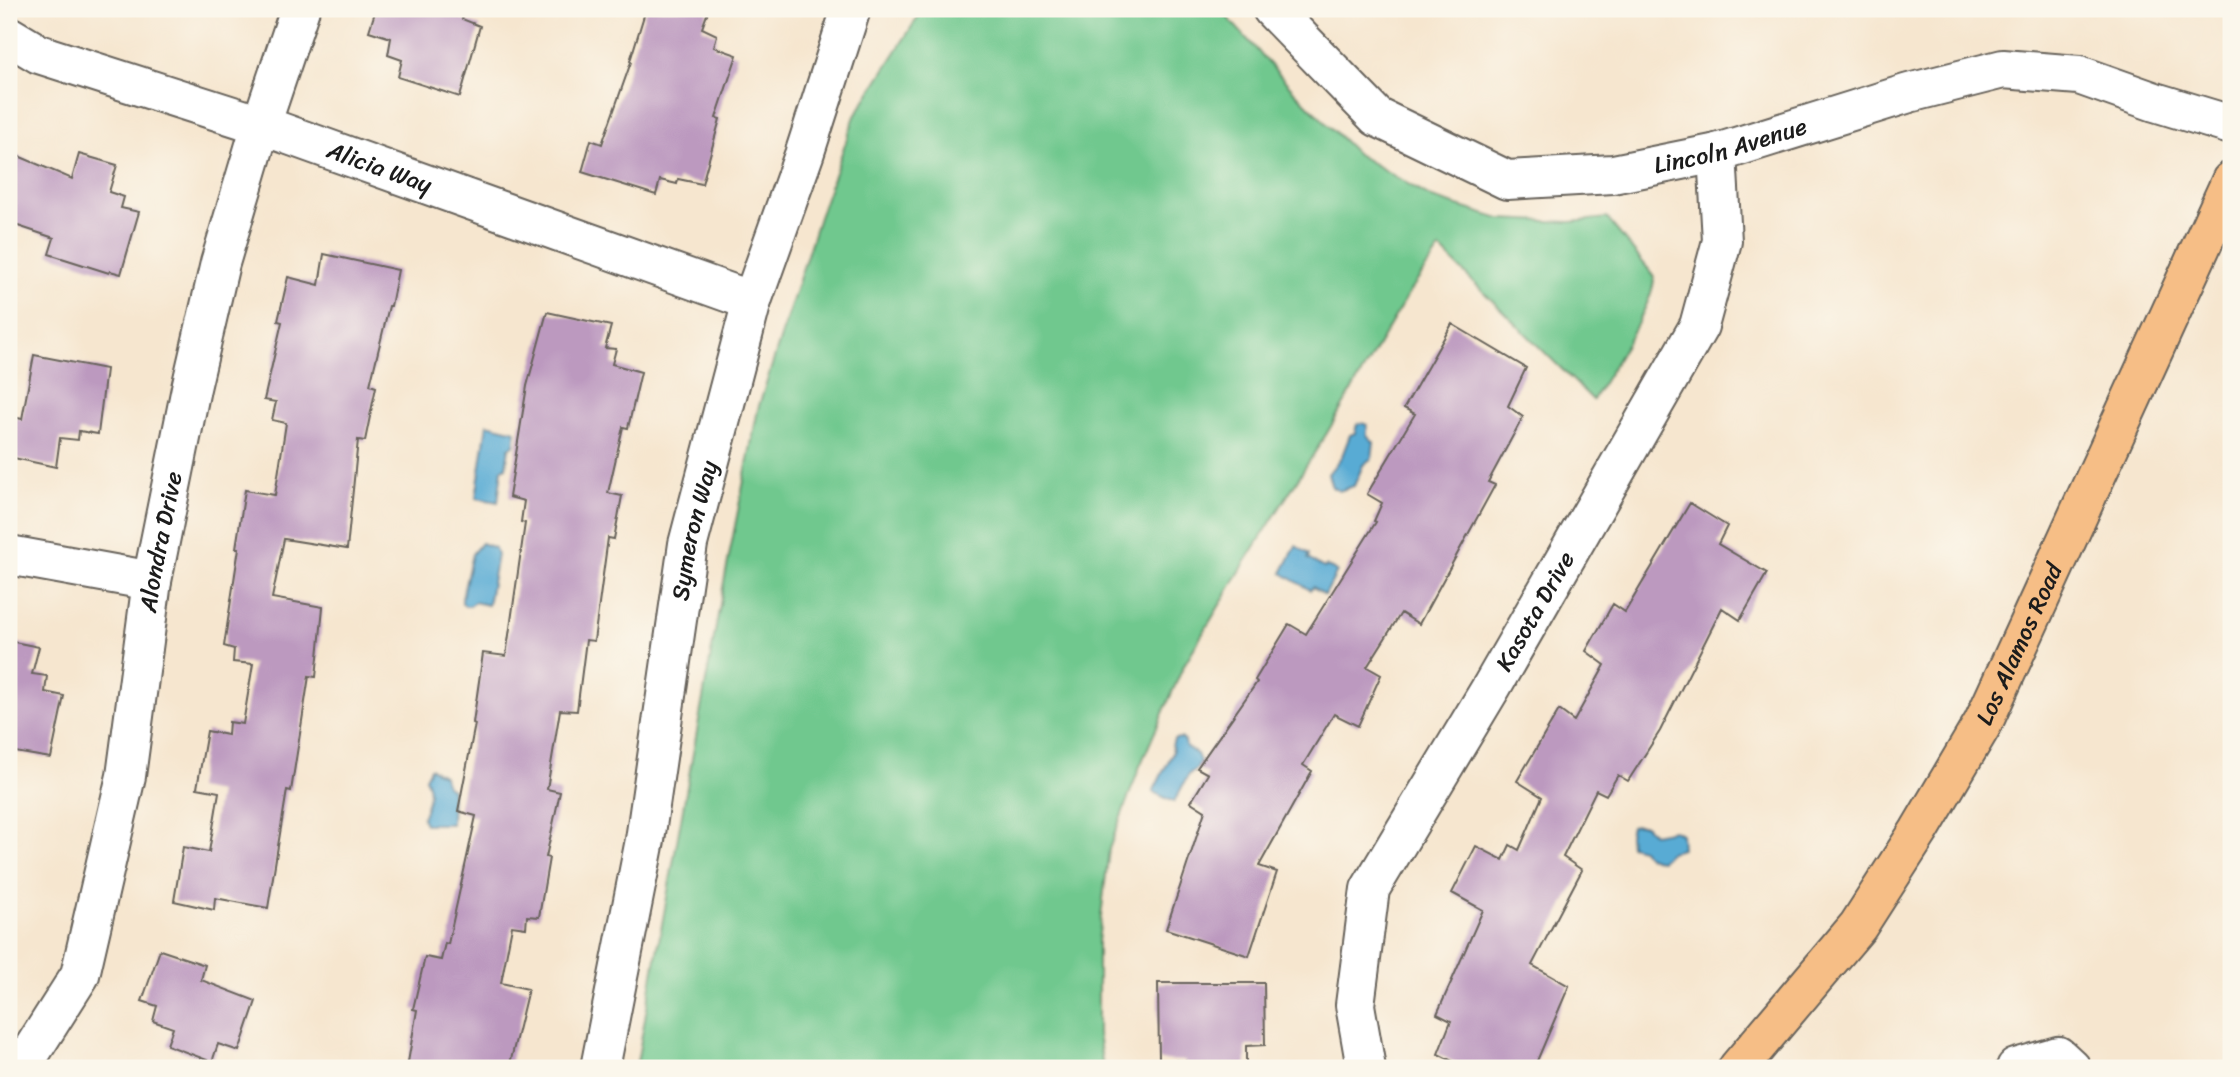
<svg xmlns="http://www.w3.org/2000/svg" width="2240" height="1077" viewBox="0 0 2240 1077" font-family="Sriracha,sans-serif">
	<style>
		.green { fill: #70c88e; stroke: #467255; stroke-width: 2 }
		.water { fill: #59abd4; stroke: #3a6478; stroke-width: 2 }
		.building { fill: #bc99bf }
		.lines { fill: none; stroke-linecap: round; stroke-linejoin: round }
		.minor-casing { stroke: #68635b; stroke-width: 42 }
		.major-casing { stroke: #68635b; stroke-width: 42 }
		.minor { stroke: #fff; stroke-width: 38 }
		.major { stroke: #f6be86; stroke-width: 38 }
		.labels { text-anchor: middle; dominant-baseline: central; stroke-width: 5; stroke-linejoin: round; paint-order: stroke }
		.street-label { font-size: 24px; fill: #1c1c1c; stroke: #fbf7ec }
	</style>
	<rect width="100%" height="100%" fill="#fbf7ec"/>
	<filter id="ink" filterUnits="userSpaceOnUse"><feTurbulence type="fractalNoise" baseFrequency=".0143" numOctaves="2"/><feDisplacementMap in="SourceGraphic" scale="14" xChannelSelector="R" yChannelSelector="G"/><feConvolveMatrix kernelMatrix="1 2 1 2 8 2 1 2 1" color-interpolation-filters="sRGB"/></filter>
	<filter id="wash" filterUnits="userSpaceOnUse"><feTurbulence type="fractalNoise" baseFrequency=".00686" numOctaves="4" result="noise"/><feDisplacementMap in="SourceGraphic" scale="28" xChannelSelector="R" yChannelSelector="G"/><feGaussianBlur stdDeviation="1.57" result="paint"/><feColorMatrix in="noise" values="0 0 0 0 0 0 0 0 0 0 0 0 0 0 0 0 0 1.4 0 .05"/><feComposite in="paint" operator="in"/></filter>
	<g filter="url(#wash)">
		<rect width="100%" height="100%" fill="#f6e6cf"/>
		<path class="green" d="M 923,9 L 1220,9 L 1295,92 L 1357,154 L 1432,198 L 1500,219 L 1571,222 L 1607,218 L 1654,276 C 1656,302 1608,373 1593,400 L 1440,249 L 1410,291 L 1327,433 L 1246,561 L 1184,665 L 1140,766 L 1109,849 L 1098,942 L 1098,1034 L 1103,1068 L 636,1068 L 724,582 L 758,409 L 819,217 L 855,116 Z"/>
		<path class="water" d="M 1363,423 L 1367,425 L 1367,435 L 1374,442 L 1372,458 L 1363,465 L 1354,486 L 1339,491 L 1332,487 L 1328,474 L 1342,456 L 1350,435 L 1355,433 L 1357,424 Z
			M 487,424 L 516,431 L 514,445 L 509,448 L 506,467 L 502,469 L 498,502 L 476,498 Z
			M 481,543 L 495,548 L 497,555 L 488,605 L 474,602 L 470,606 L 465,606 L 462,603 L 462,598 L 472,554 Z
			M 1296,546 L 1309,554 L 1308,559 L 1324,568 L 1326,566 L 1337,572 L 1325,595 L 1313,587 L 1310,590 L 1282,573 Z
			M 1181,738 L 1185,741 L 1186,747 L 1197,754 L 1200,761 L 1197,768 L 1189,774 L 1174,802 L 1153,792 L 1173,752 L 1172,746 L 1174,739 Z
			M 430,768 L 443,775 L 447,786 L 452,789 L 451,824 L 425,824 L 422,818 C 427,805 433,791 425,778 Z
			M 1637,825 L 1645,825 L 1653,834 L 1674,830 L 1681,834 L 1682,849 L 1670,852 L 1661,860 C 1652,860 1646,857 1642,849 L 1630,846 L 1629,835 L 1631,826 Z"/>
		<g id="blocks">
			<path class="building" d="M 376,9 L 465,9 L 462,19 L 480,26 L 460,97 L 398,77 L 402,60 L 388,55 L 391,38 L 369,31 Z
				M 646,9 L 709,9 L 702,28 L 717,35 L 714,47 L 737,55 L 716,118 L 720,119 L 702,184 L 678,179 L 677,184 L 660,180 L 656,195 L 582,172 L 591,140 L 602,144 L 631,62 L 630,61 Z
				M 9,152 L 72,179 L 79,154 L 117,165 L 109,192 L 124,197 L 121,208 L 139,212 L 121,274 L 110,271 L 109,273 L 49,254 L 54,238 L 9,223 Z
				M 324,254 L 398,270 L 391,306 L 389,306 L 370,385 L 376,387 L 365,441 L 358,440 L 347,549 L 284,539 L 272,598 L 323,607 L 316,677 L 309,676 L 291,791 L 287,790 L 268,908 L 215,898 L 214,910 L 174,901 L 183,847 L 209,852 L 219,792 L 197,788 L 207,731 L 228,735 L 229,722 L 243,724 L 253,664 L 233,662 L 234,649 L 224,646 L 239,548 L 236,548 L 245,490 L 275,495 L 286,423 L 272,420 L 276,402 L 264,400 L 282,322 L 278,321 L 288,277 L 319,285 Z
				M 547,312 L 611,326 L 605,348 L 616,349 L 612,364 L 641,372 L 628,428 L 623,427 L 608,493 L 622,496 L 614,539 L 608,538 L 594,641 L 586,640 L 577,711 L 560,710 L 547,789 L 560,792 L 546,857 L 549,858 L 539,917 L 527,916 L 526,928 L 512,926 L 501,983 L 528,989 L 509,1068 L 407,1068 L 417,1010 L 413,1009 L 425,957 L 441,960 L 445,943 L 448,944 L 476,816 L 458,811 L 475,724 L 473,723 L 483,653 L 506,656 L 525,523 L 521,522 L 524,501 L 509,497 L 527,386 Z
				M 1452,324 L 1526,368 L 1508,406 L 1523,417 L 1488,482 L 1495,485 L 1419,624 L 1401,613 L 1367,667 L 1381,675 L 1358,726 L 1334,714 L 1303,765 L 1312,771 L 1259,866 L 1277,872 L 1249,956 L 1166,929 L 1205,811 L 1191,802 L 1208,774 L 1197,768 L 1257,682 L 1255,680 L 1289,624 L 1306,634 L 1376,522 L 1374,521 L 1382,503 L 1367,494 L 1415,414 L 1404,408 Z
				M 34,355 L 106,369 L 98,434 L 79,431 L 78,440 L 60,438 L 56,467 L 9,457 L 9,416 L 22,419 Z
				M 1690,503 L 1727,526 L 1718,544 L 1767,573 L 1740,620 L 1722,608 L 1660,731 L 1628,781 L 1618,775 L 1606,795 L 1596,790 L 1563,857 L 1582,870 L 1532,965 L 1569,986 L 1534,1068 L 1466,1068 L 1438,1054 L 1451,1021 L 1437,1014 L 1483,910 L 1452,893 L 1476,846 L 1503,860 L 1510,845 L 1519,850 L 1542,797 L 1517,781 L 1559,710 L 1574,721 L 1605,665 L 1586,651 L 1613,604 L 1625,612 Z
				M 9,641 L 39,647 L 32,674 L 47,676 L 45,692 L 64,696 L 51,758 L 9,751 Z
				M 160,950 L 205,965 L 201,980 L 256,1001 L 239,1051 L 218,1044 L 212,1062 L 167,1045 L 173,1028 L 153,1021 L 157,1006 L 142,1001 Z
				M 1158,983 L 1264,983 L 1265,1045 L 1246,1046 L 1246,1068 L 1185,1068 L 1185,1061 L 1159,1060 Z"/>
		</g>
	</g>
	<g filter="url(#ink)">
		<use href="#blocks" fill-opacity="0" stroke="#68635b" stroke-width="2"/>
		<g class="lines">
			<defs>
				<g id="minor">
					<path id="s1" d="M 1272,9 L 1377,117 L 1507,180 L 1613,174 L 1717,153 L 1909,93 L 2003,69 L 2079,75 L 2155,102 L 2231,125"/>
					<path id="s2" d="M 9,36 L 39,54 L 261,125 L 752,301"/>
					<path d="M 9,555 L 152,581"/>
					<path id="s3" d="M 21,1068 L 80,975 L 126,776 L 152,581 L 191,388 L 220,263 L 261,125 L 300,9"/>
					<path id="s4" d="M 600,1068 L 645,840 L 688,544 L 752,301 L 804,155 L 851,9"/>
					<path id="s5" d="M 1366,1068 L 1355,1005 L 1370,889 L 1492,686 L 1699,326 L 1722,241 L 1717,153"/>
					<path d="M 2016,1068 L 2058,1056 L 2071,1068"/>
				</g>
				<g id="major">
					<path id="s6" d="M 1738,1068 L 1858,926 L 1919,831 L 1983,723 L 2231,181"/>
				</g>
			</defs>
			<use href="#minor" class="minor-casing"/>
			<use href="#major" class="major-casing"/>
			<use href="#minor" class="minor"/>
			<use href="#major" class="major"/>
		</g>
	</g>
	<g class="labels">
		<g class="street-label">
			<text stroke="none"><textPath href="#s1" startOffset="522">Lincoln Avenue</textPath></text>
			<text stroke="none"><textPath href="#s2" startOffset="394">Alicia Way</textPath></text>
			<text stroke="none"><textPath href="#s4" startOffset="546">Symeron Way</textPath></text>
			<text stroke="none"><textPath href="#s3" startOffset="551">Alondra Drive</textPath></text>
			<text stroke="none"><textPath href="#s5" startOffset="504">Kasota Drive</textPath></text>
			<text stroke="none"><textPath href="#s6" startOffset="511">Los Alamos Road</textPath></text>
		</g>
	</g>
	<rect width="2240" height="1077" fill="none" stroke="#fbf7ec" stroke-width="35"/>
</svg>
